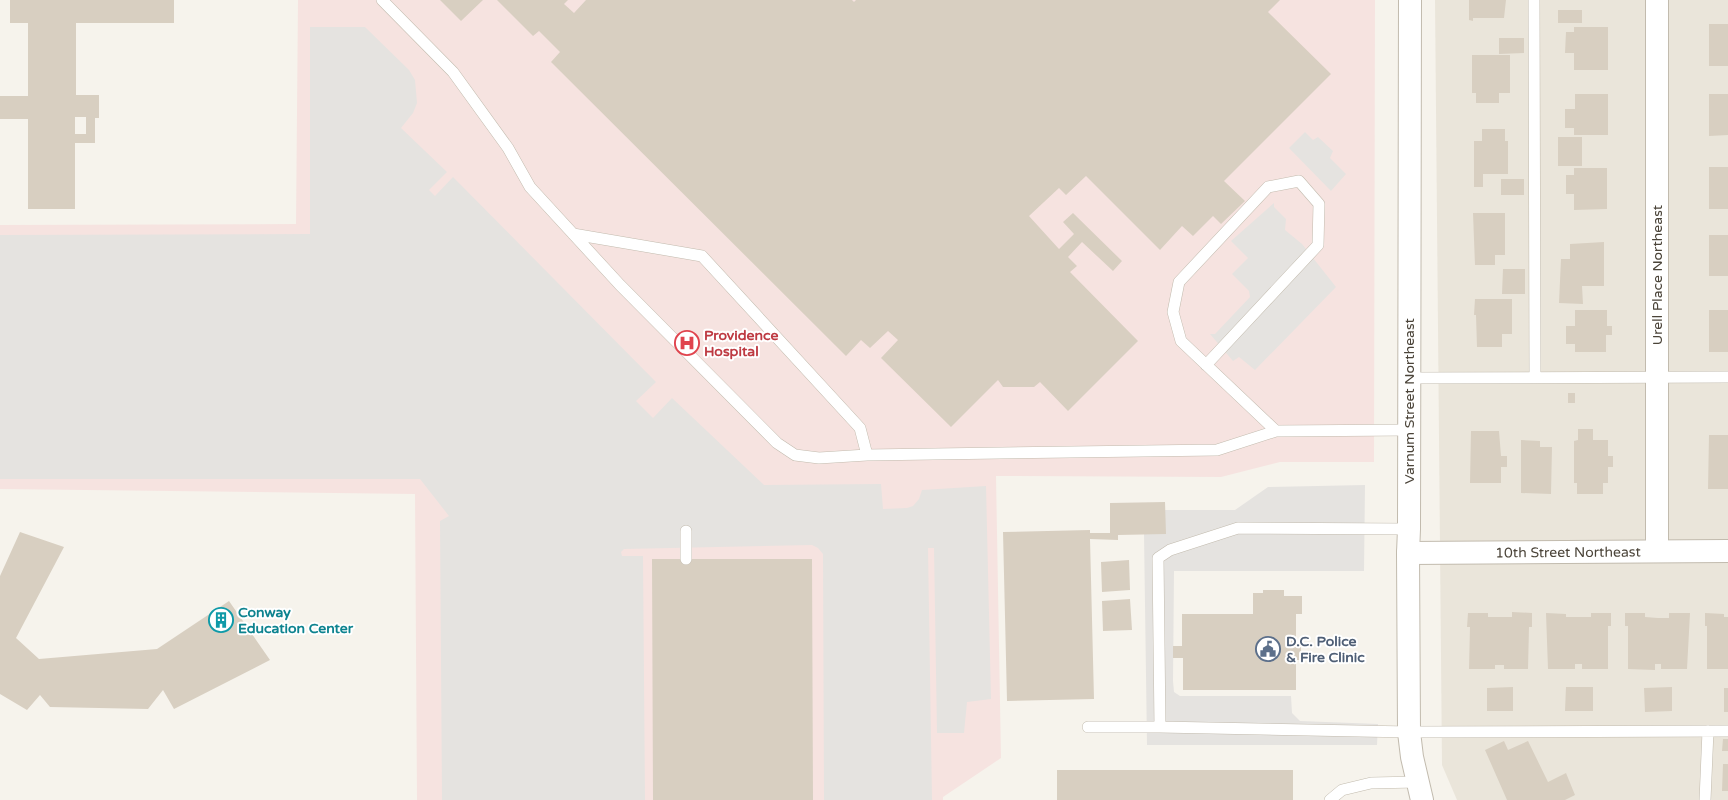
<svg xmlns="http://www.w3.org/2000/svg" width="1728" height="800" viewBox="0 0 1728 800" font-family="'Varela Round',sans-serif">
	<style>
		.residential { fill: #eae5da }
		.medical { fill: #f6e3e0 }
		.parking { fill: #e5e3e0 }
		.building { fill: #d8cfc1; fill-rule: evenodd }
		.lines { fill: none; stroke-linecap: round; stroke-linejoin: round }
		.lane-casing { stroke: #c2bbae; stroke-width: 12 }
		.street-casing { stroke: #c2bbae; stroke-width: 24 }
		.lane { stroke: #fff; stroke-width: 11 }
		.street { stroke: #fff; stroke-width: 22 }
		.labels { text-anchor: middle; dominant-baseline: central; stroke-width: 4; stroke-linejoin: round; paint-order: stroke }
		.street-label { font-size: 14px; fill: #4b4439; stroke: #fff }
		.health-label { font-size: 14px; font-weight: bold; fill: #be3a42; stroke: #fff; text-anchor: start }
		.culture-label { font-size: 14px; font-weight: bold; fill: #0d838f; stroke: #fff; text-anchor: start }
		.service-label { font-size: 14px; font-weight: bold; fill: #4e5e75; stroke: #fff; text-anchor: start }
	</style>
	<rect width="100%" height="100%" fill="#f6f3ec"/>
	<path class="residential" d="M 1435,0 L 1728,0 L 1728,800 L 1457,800 L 1442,765 Z"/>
	<path class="medical" d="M 298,0 L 1375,0 L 1374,462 L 1280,462 L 1221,477 L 996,476 L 1001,758 L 943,797 L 943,800 L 417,800 L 415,494 L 0,489 L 0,225 L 296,224 Z"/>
	<path class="parking" d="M 310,27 L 365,27 L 409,70 L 415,80 L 417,103 L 413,113 L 401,128 L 447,172 L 429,190 L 435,196 L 453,177 L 656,382 L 636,401 L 653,418 L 672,398 L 764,485 L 881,484 L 883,509 L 907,508 L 913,506 L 919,499 L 922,490 L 986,486 L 991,699 L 967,702 L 964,733 L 937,733 L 934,548 L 928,548 L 932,800 L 824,800 L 823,554 L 818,548 L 812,545 L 624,549 L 621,552 L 622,556 L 643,556 L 645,800 L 442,800 L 440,521 L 449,516 L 420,479 L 0,479 L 0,235 L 310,234 Z
		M 1305,132 L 1313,140 L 1318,137 L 1333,151 L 1330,158 L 1346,174 L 1331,191 L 1289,148 Z
		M 1274,203 L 1274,207 L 1286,219 L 1285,230 L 1302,244 L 1336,287 L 1255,370 L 1239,357 L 1233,361 L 1210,334 L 1215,334 L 1250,297 L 1249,291 L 1232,274 L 1248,258 L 1231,241 Z
		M 1365,485 L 1364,571 L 1174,571 L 1173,681 L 1174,692 L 1180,696 L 1291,696 L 1292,713 L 1300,721 L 1378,724 L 1377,745 L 1147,745 L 1144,534 L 1165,510 L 1235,510 L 1268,487 Z"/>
	<path class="building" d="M 10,0 L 174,0 L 174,23 L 76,23 L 76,95 L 99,95 L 99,118 L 95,118 L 95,143 L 75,143 L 75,209 L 28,209 L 28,119 L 0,119 L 0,96 L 28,96 L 28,23 L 10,23 ZM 75,117 L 86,117 L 86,134 L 75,134 Z
		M 440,0 L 483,0 L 461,21 Z
		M 497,0 L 568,0 L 564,4 L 574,13 L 586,0 L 852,0 L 854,2 L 856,0 L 1280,0 L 1268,12 L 1331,74 L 1224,181 L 1245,201 L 1221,224 L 1213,216 L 1193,236 L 1182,226 L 1160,250 L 1086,176 L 1066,195 L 1059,188 L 1029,216 L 1059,249 L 1074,234 L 1063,222 L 1073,213 L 1122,261 L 1113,271 L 1082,242 L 1068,257 L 1077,266 L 1070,272 L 1138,341 L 1068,411 L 1040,382 L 1034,387 L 1003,387 L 998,380 L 951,427 L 881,358 L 898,340 L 888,331 L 870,348 L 861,340 L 846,356 L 551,62 L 560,52 L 539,31 L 533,36 Z
		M 1469,0 L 1506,0 L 1504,18 L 1473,18 L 1473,21 L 1469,20 Z
		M 1558,10 L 1582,10 L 1582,23 L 1558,23 Z
		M 1709,24 L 1728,24 L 1728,66 L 1709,66 Z
		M 1574,27 L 1608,27 L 1608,70 L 1574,70 L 1574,53 L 1565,53 L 1566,32 L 1574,32 Z
		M 1499,38 L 1524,38 L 1524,53 L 1499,54 Z
		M 1472,55 L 1510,55 L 1510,93 L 1499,93 L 1499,103 L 1476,103 L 1476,93 L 1472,93 Z
		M 1575,94 L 1608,94 L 1608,135 L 1574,135 L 1574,128 L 1565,128 L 1565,109 L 1575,109 Z
		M 1709,94 L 1728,94 L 1728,135 L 1709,136 Z
		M 1482,129 L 1505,129 L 1505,141 L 1508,141 L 1508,174 L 1483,174 L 1483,187 L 1474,187 L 1474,141 L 1482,141 Z
		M 1558,137 L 1582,137 L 1582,166 L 1558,166 Z
		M 1709,167 L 1728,167 L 1728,209 L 1709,209 Z
		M 1574,168 L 1607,168 L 1607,209 L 1574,210 L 1574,194 L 1566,194 L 1566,175 L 1574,175 Z
		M 1501,179 L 1524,179 L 1524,195 L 1501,195 Z
		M 1473,213 L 1505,213 L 1505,255 L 1495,255 L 1495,265 L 1475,265 Z
		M 1709,235 L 1728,235 L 1728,276 L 1709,276 Z
		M 1604,242 L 1604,286 L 1582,286 L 1583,304 L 1559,303 L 1561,259 L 1570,259 L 1570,244 Z
		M 1503,269 L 1525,269 L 1525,294 L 1502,294 Z
		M 1475,299 L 1512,299 L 1512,334 L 1502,334 L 1502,347 L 1477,347 L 1476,315 L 1474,315 Z
		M 1575,310 L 1607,310 L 1607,326 L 1612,326 L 1612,335 L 1606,335 L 1606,352 L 1575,352 L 1575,344 L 1566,344 L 1566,326 L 1575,326 Z
		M 1709,310 L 1728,310 L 1728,352 L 1709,352 Z
		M 1568,393 L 1575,393 L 1575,403 L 1568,403 Z
		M 1578,429 L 1593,429 L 1593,440 L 1608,440 L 1608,456 L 1613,456 L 1613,467 L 1608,467 L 1608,483 L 1603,483 L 1603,494 L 1577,494 L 1577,483 L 1574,483 L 1574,441 L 1578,440 Z
		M 1471,431 L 1499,431 L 1501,456 L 1507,456 L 1507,467 L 1501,467 L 1501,483 L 1470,483 Z
		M 1709,435 L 1728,435 L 1728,489 L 1708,489 Z
		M 1521,440 L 1540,441 L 1540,447 L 1552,447 L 1551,494 L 1521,493 Z
		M 1165,502 L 1166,534 L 1118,535 L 1118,540 L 1090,539 L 1094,699 L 1007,701 L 1003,532 L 1090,530 L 1090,533 L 1110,533 L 1110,503 Z
		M 20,532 L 64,547 L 16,638 L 39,659 L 157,649 L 229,601 L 270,660 L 174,709 L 163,690 L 148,709 L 50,707 L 40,695 L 27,710 L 0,694 L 0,576 Z
		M 652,559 L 812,559 L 813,800 L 653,800 Z
		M 1129,560 L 1130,590 L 1102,592 L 1101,562 Z
		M 1263,590 L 1284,590 L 1284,596 L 1302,596 L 1302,614 L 1296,614 L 1296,644 L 1301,644 L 1301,660 L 1296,660 L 1296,690 L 1183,690 L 1183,658 L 1173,658 L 1173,646 L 1182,646 L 1182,614 L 1253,614 L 1253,593 L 1263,593 Z
		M 1130,599 L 1132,630 L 1103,631 L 1102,601 Z
		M 1512,612 L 1532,613 L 1532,627 L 1529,627 L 1528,669 L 1504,669 L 1504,665 L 1495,665 L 1495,669 L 1469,669 L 1470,627 L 1467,627 L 1468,613 L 1488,613 L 1488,617 L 1512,617 Z
		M 1546,613 L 1566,614 L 1566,617 L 1591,617 L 1591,613 L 1611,613 L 1611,626 L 1608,626 L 1608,669 L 1582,669 L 1582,664 L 1575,664 L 1575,669 L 1548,669 Z
		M 1625,613 L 1645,613 L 1645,617 L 1658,618 L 1669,618 L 1669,613 L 1690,613 L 1687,669 L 1661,669 L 1661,664 L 1655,664 L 1655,670 L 1628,669 L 1628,626 L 1625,626 Z
		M 1705,613 L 1724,614 L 1724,617 L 1728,617 L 1728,669 L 1707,669 L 1707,626 L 1705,626 Z
		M 1513,687 L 1513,711 L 1487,711 L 1487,688 Z
		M 1566,687 L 1593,687 L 1593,711 L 1565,711 Z
		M 1672,687 L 1672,711 L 1645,712 L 1644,688 Z
		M 1724,688 L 1728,688 L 1728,712 L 1724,712 Z
		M 1723,739 L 1728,739 L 1728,751 L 1722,751 Z
		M 1504,741 L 1508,750 L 1528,741 L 1548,782 L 1566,773 L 1575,795 L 1565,800 L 1507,800 L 1485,750 Z
		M 1723,764 L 1728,764 L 1728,791 L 1722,791 Z
		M 1057,770 L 1293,770 L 1293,800 L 1057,800 Z"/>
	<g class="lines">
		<defs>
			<path id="lane" d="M 382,0 L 453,72 L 508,148 L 530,187 L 620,285 L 777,443 L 795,455 L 819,458 L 867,455 L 1217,450 L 1276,431 L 1409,430
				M 1534,0 L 1535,377
				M 573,234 L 702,256 L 860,428 L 867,455
				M 1206,365 L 1318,245 L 1319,204 L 1299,181 L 1268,187 L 1179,282 L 1173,312 L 1181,341 L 1276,431
				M 1409,378 L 1728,377
				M 1409,529 L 1238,528 L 1170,550 L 1158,558 L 1160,727 L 1409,732 L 1728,731
				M 686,531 L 686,559
				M 1088,727 L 1160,727
				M 1330,800 L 1342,790 L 1371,783 L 1417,782
				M 1705,800 L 1708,731"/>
			<g id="street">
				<path d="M 1410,0 L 1409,529 L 1408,553 L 1409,732 L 1412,757 L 1422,800"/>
				<path d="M 1657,0 L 1657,551"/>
				<path id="s1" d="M 1408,553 L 1728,551"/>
			</g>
		</defs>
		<use href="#lane" class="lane-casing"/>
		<use href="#street" class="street-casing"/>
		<use href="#lane" class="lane"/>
		<use href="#street" class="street"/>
	</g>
	<defs>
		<symbol id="hospital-ring" viewBox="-11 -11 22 22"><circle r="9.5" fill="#fff" stroke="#e0444e" stroke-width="1.5"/><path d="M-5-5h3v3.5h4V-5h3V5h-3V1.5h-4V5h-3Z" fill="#e0444e"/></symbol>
		<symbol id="building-ring" viewBox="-11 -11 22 22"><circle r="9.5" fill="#fff" stroke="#0f9aa8" stroke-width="1.5"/><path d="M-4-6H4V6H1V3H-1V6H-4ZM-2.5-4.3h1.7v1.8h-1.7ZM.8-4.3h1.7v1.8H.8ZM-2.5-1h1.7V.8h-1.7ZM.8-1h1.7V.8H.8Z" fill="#0f9aa8"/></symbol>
		<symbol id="civic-ring" viewBox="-11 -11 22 22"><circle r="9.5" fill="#fff" stroke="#5c6f8a" stroke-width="1.5"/><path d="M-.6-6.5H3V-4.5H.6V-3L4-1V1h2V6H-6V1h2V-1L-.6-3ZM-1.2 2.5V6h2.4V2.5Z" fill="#5c6f8a"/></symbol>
	</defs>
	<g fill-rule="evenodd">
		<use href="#hospital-ring" x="673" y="329" width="28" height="28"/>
		<use href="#building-ring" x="207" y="606" width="28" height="28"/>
		<use href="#civic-ring" x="1254" y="635" width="28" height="28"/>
	</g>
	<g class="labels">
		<g class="street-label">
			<text transform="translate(1657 275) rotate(-90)">Urell Place Northeast</text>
			<text transform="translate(1409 401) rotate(-90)">Varnum Street Northeast</text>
			<text stroke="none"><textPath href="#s1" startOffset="160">10th Street Northeast</textPath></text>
		</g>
		<g class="health-label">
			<text x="704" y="335">Providence<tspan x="704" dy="16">Hospital</tspan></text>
		</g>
		<g class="culture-label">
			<text x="238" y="612">Conway<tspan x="238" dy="16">Education Center</tspan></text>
		</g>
		<g class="service-label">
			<text x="1286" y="641">D.C. Police<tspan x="1286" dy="16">&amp; Fire Clinic</tspan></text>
		</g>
	</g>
</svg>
